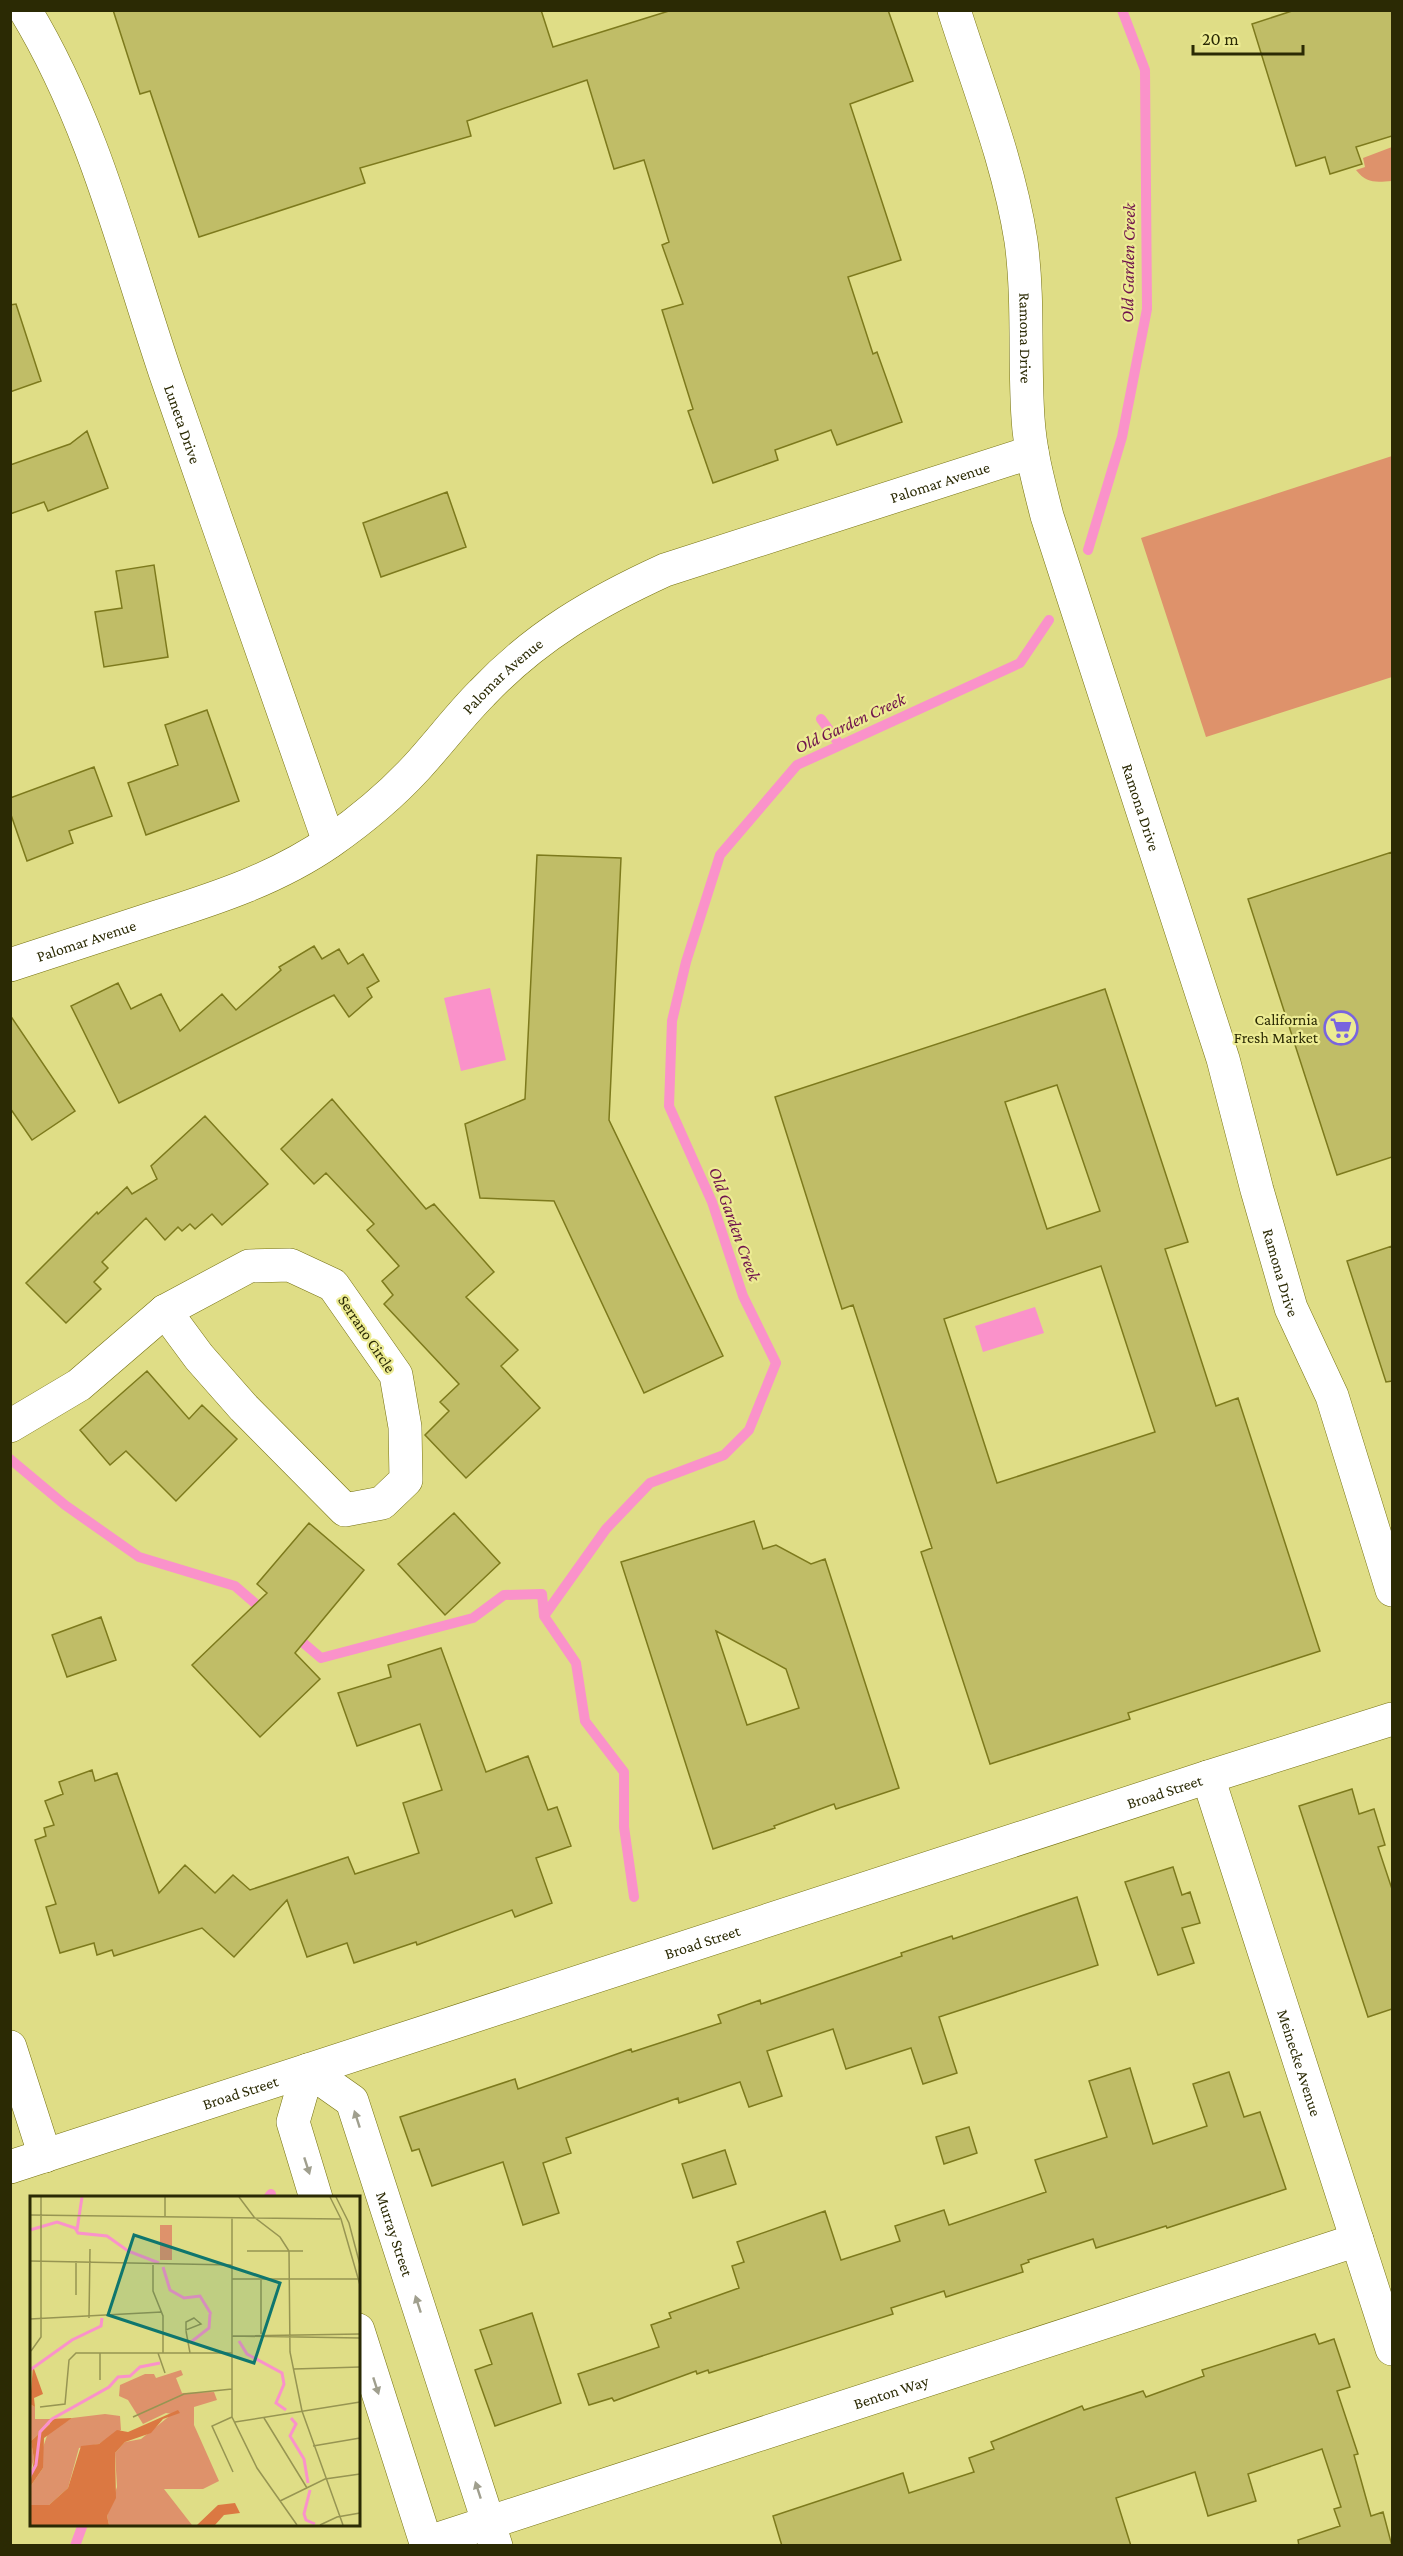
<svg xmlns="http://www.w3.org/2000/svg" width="1403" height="2556" viewBox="0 0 1403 2556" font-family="'Crimson Pro',serif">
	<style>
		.green { fill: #de926b }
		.water { fill: #fa92ca }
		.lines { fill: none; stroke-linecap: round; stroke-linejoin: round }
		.stream { stroke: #fa92ca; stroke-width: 10 }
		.building { fill: #c0bd67; stroke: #7d7a1d; stroke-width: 1.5; fill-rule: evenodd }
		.minor-casing { stroke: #767211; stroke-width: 34 }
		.minor { stroke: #fff; stroke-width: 33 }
		.oneway { fill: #a09f8e }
		.labels { text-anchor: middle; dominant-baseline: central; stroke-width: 4.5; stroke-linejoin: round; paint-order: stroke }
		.street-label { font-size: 16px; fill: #2b2a04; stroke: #eceb93 }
		.poi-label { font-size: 16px; fill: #2b2a04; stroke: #eceb93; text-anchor: end }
		.water-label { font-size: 18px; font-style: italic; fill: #6f134d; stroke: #eceb93 }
		.inset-river { fill: none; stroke: #fa92ca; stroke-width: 3 }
		.inset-road { fill: none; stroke: #979552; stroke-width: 1.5 }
		.view { fill: #0f766e; fill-opacity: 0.15; stroke: #0f766e; stroke-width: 3 }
		.inset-edge { fill: none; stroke: #2b2a04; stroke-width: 3 }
	</style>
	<rect width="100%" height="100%" fill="#dfdd86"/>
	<path class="green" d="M 1392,147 L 1392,181 C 1376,182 1367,184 1356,170 L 1365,167 L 1363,158 Z
		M 1392,456 L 1392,677 L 1206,737 L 1141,538 Z"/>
	<path class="water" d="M 490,988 L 506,1060 L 461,1071 L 444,998 Z
		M 1035,1307 L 1044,1333 L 983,1352 L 975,1326 Z"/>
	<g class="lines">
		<path class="stream" d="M 1088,550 L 1122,437 L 1147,309 L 1145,70 L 1122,10
			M 821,719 L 840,745
			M 10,1459 L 65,1505 L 139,1557 L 235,1586 L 265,1612
			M 544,1616 L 606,1529 L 650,1483 L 724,1455 L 749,1430 L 776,1363 L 743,1296 L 712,1202 L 669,1106 L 672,1021 L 686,962 L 720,855 L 797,765 L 1020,663 L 1049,620
			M 294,1635 L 321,1658 L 473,1618 L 504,1595 L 542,1594 L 544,1616 L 576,1663 L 585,1721 L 624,1772 L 624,1827 L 634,1897
			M 268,2198 L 271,2194
			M 75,2546 L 83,2524"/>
	</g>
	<path class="building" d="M 113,10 L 541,10 L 553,47 L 672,10 L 888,10 L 913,81 L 850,104 L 901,260 L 848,277 L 873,354 L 877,352 L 902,422 L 837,445 L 831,430 L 775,450 L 778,460 L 713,483 L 688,411 L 693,409 L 662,310 L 683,304 L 662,245 L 669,242 L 644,160 L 614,169 L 587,80 L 467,121 L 471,136 L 360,168 L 365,183 L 199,237 L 150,91 L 140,94 Z
		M 1295,10 L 1392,10 L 1392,136 L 1356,147 L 1362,164 L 1330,174 L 1325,157 L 1296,166 L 1252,24 Z
		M 16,304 L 41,381 L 10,392 L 10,305 Z
		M 87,431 L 108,488 L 48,511 L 44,502 L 10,514 L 10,465 L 70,444 Z
		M 447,492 L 466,547 L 381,577 L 363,523 Z
		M 154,565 L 168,657 L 104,667 L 95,612 L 122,608 L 116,571 Z
		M 207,710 L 239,801 L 146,835 L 128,783 L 178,765 L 165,725 Z
		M 94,767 L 112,816 L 69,831 L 73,843 L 27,861 L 10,812 L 10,798 Z
		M 1392,852 L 1392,1157 L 1337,1175 L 1248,899 Z
		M 537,855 L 621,858 L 609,1120 L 723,1356 L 644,1393 L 554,1201 L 480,1198 L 465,1124 L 525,1099 Z
		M 314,946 L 322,959 L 339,949 L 348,964 L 363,954 L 379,981 L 367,988 L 372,997 L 349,1017 L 334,995 L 119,1103 L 71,1006 L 118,983 L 131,1009 L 161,994 L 180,1031 L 222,994 L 236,1010 L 281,970 L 279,967 Z
		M 1105,989 L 1188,1242 L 1165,1249 L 1216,1406 L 1238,1398 L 1320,1651 L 1128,1713 L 1130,1719 L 990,1764 L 921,1552 L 932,1548 L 853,1305 L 842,1309 L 775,1097 ZM 1057,1085 L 1100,1211 L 1047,1229 L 1005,1102 ZM 1101,1266 L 1155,1432 L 997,1483 L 944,1319 Z
		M 10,1015 L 75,1111 L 32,1140 L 10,1108 Z
		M 332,1099 L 426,1209 L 434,1204 L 494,1272 L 466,1297 L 518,1350 L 501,1366 L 540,1408 L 466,1478 L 425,1435 L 449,1411 L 440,1402 L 459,1384 L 384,1304 L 393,1295 L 382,1281 L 399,1266 L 367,1230 L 374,1224 L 326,1173 L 314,1184 L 281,1149 Z
		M 205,1116 L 268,1184 L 222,1225 L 212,1214 L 195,1229 L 190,1224 L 182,1231 L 178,1227 L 165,1240 L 146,1218 L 102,1262 L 108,1268 L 94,1282 L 101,1289 L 66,1323 L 26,1283 L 97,1212 L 98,1214 L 127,1187 L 132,1194 L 157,1179 L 151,1166 Z
		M 1392,1246 L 1392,1381 L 1386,1382 L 1347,1261 Z
		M 147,1371 L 189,1419 L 202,1405 L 237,1439 L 176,1501 L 126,1451 L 110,1465 L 80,1430 Z
		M 454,1513 L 500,1563 L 445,1615 L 398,1564 Z
		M 754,1521 L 763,1549 L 776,1545 L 811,1564 L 825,1559 L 899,1788 L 836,1809 L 834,1804 L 774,1826 L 775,1828 L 713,1849 L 621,1562 ZM 716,1631 L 786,1669 L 799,1708 L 747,1725 Z
		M 309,1523 L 364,1570 L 295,1653 L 320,1679 L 260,1737 L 192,1665 L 267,1593 L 257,1584 Z
		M 101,1617 L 116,1660 L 67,1677 L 52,1635 Z
		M 441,1648 L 486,1772 L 528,1756 L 548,1810 L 557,1807 L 571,1846 L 536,1858 L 552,1903 L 515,1917 L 512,1910 L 417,1945 L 416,1942 L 354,1963 L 347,1943 L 307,1957 L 287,1900 L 234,1957 L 202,1928 L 114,1956 L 112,1950 L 97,1955 L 94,1943 L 60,1953 L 46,1907 L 56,1904 L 35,1840 L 46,1836 L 44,1828 L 54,1825 L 45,1801 L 63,1794 L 59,1782 L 92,1770 L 95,1781 L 117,1773 L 159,1893 L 185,1865 L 215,1893 L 233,1875 L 250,1890 L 348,1857 L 355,1874 L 419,1853 L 403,1803 L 442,1790 L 420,1724 L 357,1746 L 338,1693 L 391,1677 L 388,1665 Z
		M 1352,1789 L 1359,1814 L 1374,1809 L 1385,1845 L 1378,1847 L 1392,1889 L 1392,2009 L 1368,2017 L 1299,1806 Z
		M 1173,1867 L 1182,1895 L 1190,1892 L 1200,1923 L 1182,1928 L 1194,1963 L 1158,1975 L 1125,1882 Z
		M 1077,1897 L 1098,1965 L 939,2017 L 957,2073 L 923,2084 L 911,2048 L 846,2069 L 833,2029 L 767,2051 L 782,2096 L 749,2107 L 740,2082 L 679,2103 L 678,2098 L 566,2138 L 571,2153 L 543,2163 L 559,2213 L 523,2225 L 503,2162 L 432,2186 L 419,2149 L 412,2151 L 400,2117 L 515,2079 L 518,2089 L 631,2049 L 632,2052 L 721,2023 L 718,2015 L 760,2000 L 761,2004 L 902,1956 L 901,1953 L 952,1936 L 953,1939 Z
		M 1130,2068 L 1153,2144 L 1207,2126 L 1193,2084 L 1229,2072 L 1244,2117 L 1260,2112 L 1286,2189 L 1167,2228 L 1166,2226 L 1096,2248 L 1093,2239 L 1028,2260 L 1029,2262 L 1021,2265 L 1023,2272 L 946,2297 L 944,2291 L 891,2308 L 893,2314 L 709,2373 L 708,2370 L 697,2374 L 696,2371 L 614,2401 L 612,2398 L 589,2405 L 578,2374 L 659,2347 L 651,2325 L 671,2318 L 669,2313 L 739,2288 L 732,2266 L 744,2262 L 737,2242 L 825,2211 L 841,2260 L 900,2241 L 895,2226 L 944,2210 L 949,2225 L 1046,2192 L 1035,2160 L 1107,2137 L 1089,2081 Z
		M 969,2127 L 977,2153 L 944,2164 L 936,2137 Z
		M 725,2150 L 736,2184 L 693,2198 L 682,2164 Z
		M 532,2313 L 561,2403 L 495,2426 L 475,2370 L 492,2364 L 480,2330 Z
		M 1315,2334 L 1319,2344 L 1334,2339 L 1350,2387 L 1337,2391 L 1358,2454 L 1354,2455 L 1371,2516 L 1383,2512 L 1392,2546 L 1299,2546 L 1298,2540 L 1340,2526 L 1334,2509 L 1341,2507 L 1322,2449 L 1248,2474 L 1256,2501 L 1208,2516 L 1195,2472 L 1116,2498 L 1131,2546 L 782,2546 L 773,2516 L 903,2473 L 909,2493 L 974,2472 L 969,2458 L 994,2449 L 991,2442 L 1082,2406 L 1084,2410 L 1143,2391 L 1146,2397 L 1204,2376 L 1202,2370 Z"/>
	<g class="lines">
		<defs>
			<g id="minor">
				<path id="s1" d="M 25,10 C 93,122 124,250 165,372 C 219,529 275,686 329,842"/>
				<path id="s2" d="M 954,10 C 978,86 1009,163 1021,241 C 1029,300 1024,360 1028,418 C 1030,452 1039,484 1047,516 L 1223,1059 L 1257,1190 L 1291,1308 L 1332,1396 L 1392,1590"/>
				<path id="s3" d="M 10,965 C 59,949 108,933 157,917 C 217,898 278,878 331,841 C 361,820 391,795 416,768 C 439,743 459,716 482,693 C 536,636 595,602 665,570 L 1032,452"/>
				<path d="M 290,1265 L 333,1285 L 396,1375 L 405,1427 L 406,1480 L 382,1503 L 345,1510 L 244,1408 L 199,1357 L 165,1311 L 249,1266 Z"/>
				<path d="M 10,1426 L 79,1385 L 165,1311"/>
				<path id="s4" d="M 1208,1777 L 1392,2349"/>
				<path d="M 10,2047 L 45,2156"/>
				<path id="s5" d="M 10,2167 L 1208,1777 L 1392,1719"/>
				<path id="s6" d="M 316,2198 L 293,2122 L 308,2070 L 352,2101 L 496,2546"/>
				<path d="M 358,2330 L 427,2546"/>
				<path id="s7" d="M 426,2543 L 1357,2240"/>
			</g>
		</defs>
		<use href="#minor" class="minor-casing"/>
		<use href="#minor" class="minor"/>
	</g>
	<defs><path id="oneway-solid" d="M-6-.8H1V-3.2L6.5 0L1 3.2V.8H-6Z" transform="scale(1.5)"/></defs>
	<g class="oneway">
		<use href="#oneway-solid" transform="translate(357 2119) rotate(-108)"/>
		<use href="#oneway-solid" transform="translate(307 2166) rotate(72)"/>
		<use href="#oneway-solid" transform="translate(418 2304) rotate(-108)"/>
		<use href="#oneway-solid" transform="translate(376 2386) rotate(72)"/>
		<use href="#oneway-solid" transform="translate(478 2490) rotate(-108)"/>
	</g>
	<defs>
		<symbol id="supermarket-ring" viewBox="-11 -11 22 22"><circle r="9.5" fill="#eceb93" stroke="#7964df" stroke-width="1.5"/><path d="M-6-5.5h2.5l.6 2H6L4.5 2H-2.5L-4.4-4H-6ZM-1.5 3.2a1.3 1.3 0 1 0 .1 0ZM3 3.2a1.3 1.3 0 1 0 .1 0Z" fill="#7964df"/></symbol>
	</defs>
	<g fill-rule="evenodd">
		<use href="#supermarket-ring" x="1322" y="1009" width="38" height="38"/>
	</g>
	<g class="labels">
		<g class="street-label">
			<text stroke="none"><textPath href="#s2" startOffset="338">Ramona Drive</textPath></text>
			<text stroke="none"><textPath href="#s1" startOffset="444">Luneta Drive</textPath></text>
			<text stroke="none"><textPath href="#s3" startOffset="1068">Palomar Avenue</textPath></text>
			<text stroke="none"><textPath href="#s3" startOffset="584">Palomar Avenue</textPath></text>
			<text stroke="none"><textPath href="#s2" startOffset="824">Ramona Drive</textPath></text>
			<text stroke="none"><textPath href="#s3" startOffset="80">Palomar Avenue</textPath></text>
			<text stroke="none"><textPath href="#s2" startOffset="1310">Ramona Drive</textPath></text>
			<text transform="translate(367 1334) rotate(56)">Serrano Circle</text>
			<text stroke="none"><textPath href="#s5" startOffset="1214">Broad Street</textPath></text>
			<text stroke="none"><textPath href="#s5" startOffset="728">Broad Street</textPath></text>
			<text stroke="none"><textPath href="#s4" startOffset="300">Meinecke Avenue</textPath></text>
			<text stroke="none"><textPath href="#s5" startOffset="242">Broad Street</textPath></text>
			<text stroke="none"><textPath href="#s6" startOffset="327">Murray Street</textPath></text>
			<text stroke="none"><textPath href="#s7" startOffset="489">Benton Way</textPath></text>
		</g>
		<g class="poi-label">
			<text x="1318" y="1019">California<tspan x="1318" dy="18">Fresh Market</tspan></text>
		</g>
		<g class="water-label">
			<text transform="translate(1128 263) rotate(-89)">Old Garden Creek</text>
			<text transform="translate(850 723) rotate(-25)">Old Garden Creek</text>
			<text transform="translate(735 1224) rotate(70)">Old Garden Creek</text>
		</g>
	</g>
	<g transform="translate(30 2196)">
		<rect width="330" height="330" fill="#dfdd86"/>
		<path d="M 130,29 L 142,29 L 142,64 L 130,64 ZM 151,174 L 153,179 L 146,182 L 152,197 L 184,196 L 187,204 L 164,211 L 164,229 L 189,285 L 173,293 L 134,293 L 162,329 L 79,329 L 77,320 L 87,291 L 85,257 L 95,246 L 111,243 L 142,218 L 136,217 L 113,228 L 98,204 L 89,200 L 90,189 L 115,178 L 124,178 L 126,182 ZM 0,208 L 5,211 L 5,223 L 19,223 L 20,228 L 1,245 L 4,263 L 0,276 ZM 75,218 L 90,220 L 91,234 L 69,248 L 49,252 L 38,292 L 19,309 L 0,309 L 0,291 L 13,272 L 12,254 L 18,237 L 42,222 Z" fill="#de926b"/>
		<path d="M 3,170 L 13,198 L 4,202 L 5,211 L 0,208 ZM 148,214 L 150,217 L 133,223 L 121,237 L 95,246 L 85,257 L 86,302 L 77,320 L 79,329 L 0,329 L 0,309 L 19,309 L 38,292 L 51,250 L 69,248 L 87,234 L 98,236 ZM 42,222 L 14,242 L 13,272 L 0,291 L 4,263 L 1,245 L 20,228 L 19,223 ZM 205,307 L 210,317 L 194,319 L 185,329 L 167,329 L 188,309 Z" fill="#db7842"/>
		<path class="inset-river" d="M 0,34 L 27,26 L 45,32 L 48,37 L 77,40 L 98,55 L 129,67M 47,34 L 52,1M 133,71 L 140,94 L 154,102 L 170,100 L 181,118M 209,145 L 217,158 L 252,177 L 254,188 L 246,207 L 256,214M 161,146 L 179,132 L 180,118M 0,174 L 42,144 L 71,130 L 72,122M 261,222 L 266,228 L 260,240 L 274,263 L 278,287M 0,280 L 6,269 L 10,236 L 22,223 L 79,191 L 88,181 L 100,180 L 110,171 L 130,167M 280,294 L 274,318 L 276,324 L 285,328"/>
		<path class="inset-road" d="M 135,1 L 135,20M 209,1 L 224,21 L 250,41 L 259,55 L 260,156 L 272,215 L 313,329M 300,1 L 311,23 L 330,89M 306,1 L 319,27 L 330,69M 0,19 L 310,23M 202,21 L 202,221 L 227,272 L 267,329M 217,55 L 273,55M 0,65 L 202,69M 123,69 L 123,95 L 133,120 L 133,157M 202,83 L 329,83M 231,84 L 231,138M 46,99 L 46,65M 59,122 L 60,53M 164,122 L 171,128 L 156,134 L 156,126 ZM 0,123 L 132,116M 156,135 L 160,157M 202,140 L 330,142M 203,140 L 330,138M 1,155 L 11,141 L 11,1M 70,157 L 70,184M 128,157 L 135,177M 264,173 L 330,171M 10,211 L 35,208 L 39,164 L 46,157 L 202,157M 103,221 L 154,198 L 202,193M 202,221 L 182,230 L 203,276M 234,222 L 277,292M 205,226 L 330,206M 283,250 L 330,242M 250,305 L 295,283 L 330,278M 290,329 L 307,321 L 330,317"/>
		<path class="view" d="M 104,39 L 250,87 L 224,167 L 78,119 Z"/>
		<rect width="330" height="330" class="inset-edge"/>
	</g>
	<rect width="1403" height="2556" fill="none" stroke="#2b2a04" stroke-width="24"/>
	<path d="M1193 45v9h110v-9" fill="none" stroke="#2b2a04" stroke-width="3"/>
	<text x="1202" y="45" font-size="18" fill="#2b2a04" stroke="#eceb93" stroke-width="4.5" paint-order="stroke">20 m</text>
</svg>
